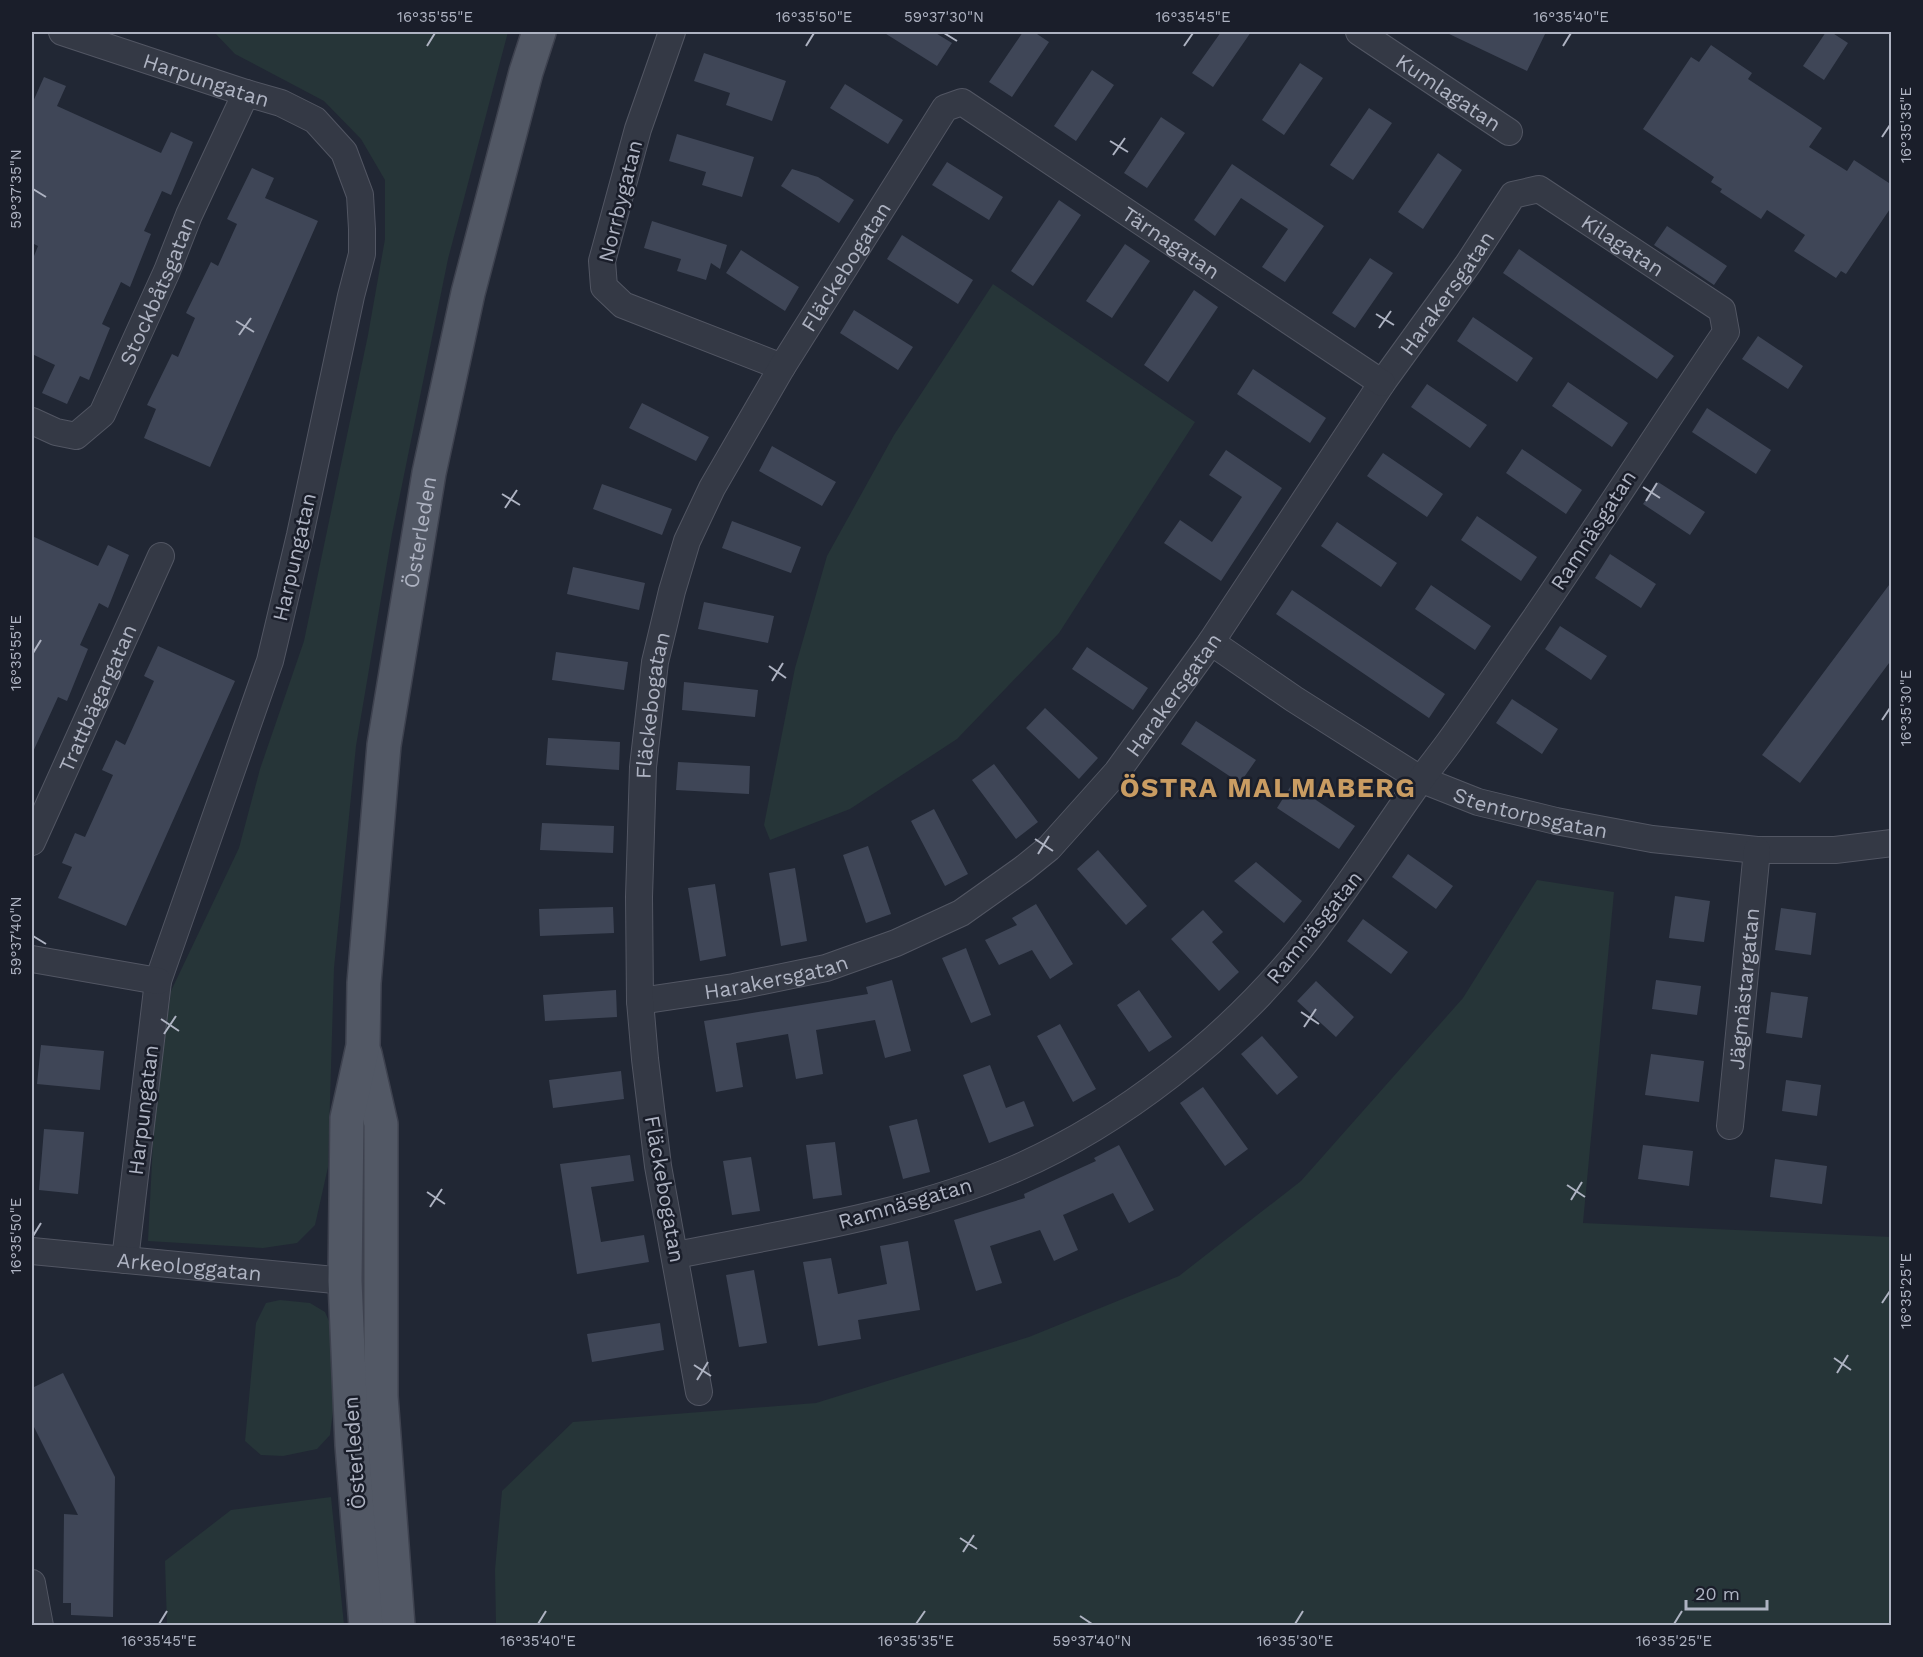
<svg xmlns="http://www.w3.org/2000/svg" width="1923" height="1657" viewBox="0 0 1923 1657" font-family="'Work Sans',sans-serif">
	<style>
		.green { fill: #263538 }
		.building { fill: #3f4657 }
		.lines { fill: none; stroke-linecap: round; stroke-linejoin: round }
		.minor-casing { stroke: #525663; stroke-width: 28 }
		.major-casing { stroke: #3e424f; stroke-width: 36 }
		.minor { stroke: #343945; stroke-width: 26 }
		.major { stroke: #525865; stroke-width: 33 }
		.ticks { fill: none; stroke: #aeb3c2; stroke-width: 2 }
		.labels { text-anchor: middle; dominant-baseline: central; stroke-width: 5; stroke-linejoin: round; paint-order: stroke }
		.street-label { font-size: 21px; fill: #aeb3c2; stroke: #1a1e2a }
		.district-label { font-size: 27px; font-weight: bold; letter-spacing: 1.5px; fill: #c99c62; stroke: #1a1e2a }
		.neatline { fill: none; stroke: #aeb3c2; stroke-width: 2 }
		.ticks-label { font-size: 15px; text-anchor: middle; fill: #aeb3c2 }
	</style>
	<rect width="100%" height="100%" fill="#212734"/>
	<path class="green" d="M 214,32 L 508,32 L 448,259 L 392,534 L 356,746 L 334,968 L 328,1167 L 315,1225 L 297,1243 L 263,1248 L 148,1241 L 154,1122 L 171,991 L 239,848 L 260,769 L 304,641 L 368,335 L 385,239 L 385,180 L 361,139 L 324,101 L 235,54 Z
		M 993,284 L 1195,422 L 1059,633 L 957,739 L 850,809 L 770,840 L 764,825 L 795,668 L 827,556 L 894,435 Z
		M 1537,880 L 1614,892 L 1583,1223 L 1891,1237 L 1891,1625 L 496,1625 L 495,1570 L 502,1491 L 573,1422 L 816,1403 L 1029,1337 L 1179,1276 L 1301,1181 L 1463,998 Z
		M 280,1300 L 310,1303 L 325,1312 L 335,1335 L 334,1403 L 330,1435 L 317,1449 L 283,1456 L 261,1455 L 245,1441 L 256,1323 L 266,1303 Z
		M 331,1497 L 344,1625 L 167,1625 L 165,1561 L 231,1510 Z"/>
	<path class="building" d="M 883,32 L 934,32 L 952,43 L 937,66 Z
		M 1023,32 L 1034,32 L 1049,42 L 1012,97 L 989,82 Z
		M 1221,32 L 1251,32 L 1213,87 L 1192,73 Z
		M 1445,32 L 1546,32 L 1527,71 Z
		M 1826,32 L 1831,32 L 1848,43 L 1824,80 L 1803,66 Z
		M 1711,45 L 1752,73 L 1748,79 L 1822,128 L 1809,147 L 1847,171 L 1854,160 L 1892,185 L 1892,206 L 1846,274 L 1841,271 L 1836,278 L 1794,251 L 1805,235 L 1767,210 L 1761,219 L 1720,192 L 1722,189 L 1711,182 L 1714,177 L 1643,129 L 1691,57 L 1699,62 Z
		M 704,53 L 786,81 L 772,121 L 726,105 L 730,93 L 694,81 Z
		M 1300,63 L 1323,78 L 1284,135 L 1262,120 Z
		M 1092,70 L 1114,85 L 1076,141 L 1054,126 Z
		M 44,77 L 66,86 L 57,106 L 161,153 L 171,132 L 193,142 L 171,195 L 162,191 L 144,231 L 151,234 L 130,287 L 121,282 L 102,324 L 110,328 L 89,380 L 80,376 L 67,404 L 42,393 L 55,365 L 32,354 L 32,261 L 38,246 L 32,243 L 32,104 Z
		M 845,84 L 903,120 L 888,144 L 830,108 Z
		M 1369,108 L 1392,123 L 1353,180 L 1330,165 Z
		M 1161,117 L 1185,133 L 1147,188 L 1124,173 Z
		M 677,134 L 754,157 L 742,197 L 702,185 L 706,172 L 669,161 Z
		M 1438,153 L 1462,170 L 1423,229 L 1398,212 Z
		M 947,162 L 1003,197 L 989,220 L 932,185 Z
		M 1232,164 L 1324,226 L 1285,282 L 1262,267 L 1288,229 L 1241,198 L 1215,236 L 1194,220 Z
		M 252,168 L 274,178 L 265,198 L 318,221 L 210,467 L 144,438 L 156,409 L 147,405 L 172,354 L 178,357 L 195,318 L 186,313 L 211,262 L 218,266 L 237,224 L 227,219 Z
		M 792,169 L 818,177 L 854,200 L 839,223 L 781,186 Z
		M 1059,200 L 1081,215 L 1033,286 L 1011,271 Z
		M 652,221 L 727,245 L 720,269 L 711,263 L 706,280 L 677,271 L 681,259 L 644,248 Z
		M 1667,226 L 1727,266 L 1714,285 L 1654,245 Z
		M 902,235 L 973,280 L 958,304 L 887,259 Z
		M 1125,244 L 1150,261 L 1112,318 L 1086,301 Z
		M 1519,249 L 1674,356 L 1657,379 L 1503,273 Z
		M 741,250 L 799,287 L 785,311 L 726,273 Z
		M 1370,258 L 1393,273 L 1355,328 L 1332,313 Z
		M 1194,290 L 1218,307 L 1168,382 L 1144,365 Z
		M 854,310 L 913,347 L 898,370 L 840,333 Z
		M 1473,317 L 1533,358 L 1517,382 L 1457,341 Z
		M 1758,336 L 1803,366 L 1788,389 L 1742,359 Z
		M 1253,369 L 1326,418 L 1310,443 L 1237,394 Z
		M 1568,382 L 1628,423 L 1612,447 L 1552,406 Z
		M 1427,384 L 1487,425 L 1470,448 L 1411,407 Z
		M 642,403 L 709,437 L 696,461 L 629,428 Z
		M 1707,408 L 1771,450 L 1756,474 L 1692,432 Z
		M 772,446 L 836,482 L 822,506 L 759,471 Z
		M 1522,449 L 1582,490 L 1566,514 L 1506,473 Z
		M 1226,450 L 1282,488 L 1221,581 L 1164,543 L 1180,520 L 1212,542 L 1242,497 L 1209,475 Z
		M 1383,453 L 1443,494 L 1427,517 L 1367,476 Z
		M 1658,482 L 1705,512 L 1690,535 L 1643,504 Z
		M 602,484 L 672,509 L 662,535 L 593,509 Z
		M 1477,516 L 1537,557 L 1521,581 L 1461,540 Z
		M 732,521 L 801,547 L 791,573 L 722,548 Z
		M 1337,522 L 1397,563 L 1381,587 L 1321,546 Z
		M 32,536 L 98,566 L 108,545 L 129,555 L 108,608 L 99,603 L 80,645 L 88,649 L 67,701 L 58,697 L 32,754 Z
		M 1610,554 L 1656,584 L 1641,608 L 1595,578 Z
		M 573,567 L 645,583 L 639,610 L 567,594 Z
		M 1892,581 L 1892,659 L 1800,783 L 1762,755 Z
		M 1431,585 L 1491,626 L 1475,650 L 1415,609 Z
		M 1292,590 L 1445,694 L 1429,718 L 1276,614 Z
		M 704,602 L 774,616 L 768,643 L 698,629 Z
		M 1560,626 L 1607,656 L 1591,680 L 1545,649 Z
		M 158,646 L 235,681 L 126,926 L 58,898 L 72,867 L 62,863 L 75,833 L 85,837 L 113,775 L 102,770 L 116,740 L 125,745 L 154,681 L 144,676 Z
		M 1087,647 L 1148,688 L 1133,710 L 1072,669 Z
		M 556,652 L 628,662 L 624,690 L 552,680 Z
		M 684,682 L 758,690 L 755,717 L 682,710 Z
		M 1512,699 L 1558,729 L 1542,754 L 1496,723 Z
		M 1045,708 L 1098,758 L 1079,779 L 1026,728 Z
		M 1196,721 L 1256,760 L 1240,783 L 1181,744 Z
		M 548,738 L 620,742 L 619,770 L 546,765 Z
		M 678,762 L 750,766 L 749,794 L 676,790 Z
		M 994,764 L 1038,822 L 1016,839 L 972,780 Z
		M 1292,784 L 1355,826 L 1339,849 L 1277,808 Z
		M 934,809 L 968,874 L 945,886 L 911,821 Z
		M 542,823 L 614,826 L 613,853 L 540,850 Z
		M 868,846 L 891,914 L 866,923 L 843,855 Z
		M 1098,850 L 1147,906 L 1126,925 L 1077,869 Z
		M 1408,854 L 1453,886 L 1436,909 L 1392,877 Z
		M 1256,862 L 1302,901 L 1284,923 L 1234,881 Z
		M 795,868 L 807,941 L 781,946 L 769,873 Z
		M 715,884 L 726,956 L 700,961 L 688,888 Z
		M 1675,896 L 1710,901 L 1704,942 L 1669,938 Z
		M 1036,904 L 1073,964 L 1050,979 L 1032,950 L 999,965 L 985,940 L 1017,925 L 1012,918 Z
		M 613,907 L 614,933 L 540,936 L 539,909 Z
		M 1781,908 L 1816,913 L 1811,955 L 1775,950 Z
		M 1203,910 L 1223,932 L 1212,942 L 1239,972 L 1219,991 L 1171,939 Z
		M 1363,919 L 1408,952 L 1391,974 L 1347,941 Z
		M 966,948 L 991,1015 L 971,1023 L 942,958 Z
		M 892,980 L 911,1051 L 885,1058 L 875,1020 L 816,1030 L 823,1074 L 796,1079 L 788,1034 L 736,1043 L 743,1087 L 716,1092 L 704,1021 L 868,994 L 866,987 Z
		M 1656,980 L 1701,986 L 1697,1015 L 1652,1009 Z
		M 1316,981 L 1354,1017 L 1336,1037 L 1297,1001 Z
		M 616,990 L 617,1017 L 545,1021 L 543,995 Z
		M 1139,990 L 1172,1037 L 1149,1052 L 1117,1005 Z
		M 1771,992 L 1808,997 L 1802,1038 L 1766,1033 Z
		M 1060,1024 L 1096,1089 L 1073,1102 L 1037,1036 Z
		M 1262,1036 L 1298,1077 L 1277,1095 L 1241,1054 Z
		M 41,1045 L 104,1051 L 100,1090 L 37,1084 Z
		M 1651,1054 L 1704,1061 L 1699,1102 L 1645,1095 Z
		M 990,1065 L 1006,1108 L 1024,1101 L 1034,1126 L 989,1143 L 963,1075 Z
		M 621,1071 L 624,1099 L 553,1108 L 549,1080 Z
		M 1786,1080 L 1821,1085 L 1817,1116 L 1782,1111 Z
		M 1203,1087 L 1248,1149 L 1225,1166 L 1180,1103 Z
		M 917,1119 L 930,1172 L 903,1179 L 889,1126 Z
		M 44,1129 L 84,1132 L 78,1194 L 39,1190 Z
		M 835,1142 L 842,1195 L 813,1199 L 806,1145 Z
		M 1119,1145 L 1154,1210 L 1129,1223 L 1113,1193 L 1063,1215 L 1078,1250 L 1054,1261 L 1040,1230 L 990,1246 L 1002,1283 L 976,1291 L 954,1220 L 1025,1198 L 1024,1194 L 1096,1161 L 1094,1158 Z
		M 1643,1145 L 1693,1151 L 1689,1186 L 1638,1179 Z
		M 630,1155 L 634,1181 L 591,1187 L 601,1242 L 644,1235 L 649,1262 L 577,1274 L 560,1164 Z
		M 751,1157 L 760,1211 L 732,1215 L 723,1161 Z
		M 1775,1159 L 1827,1166 L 1822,1204 L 1770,1197 Z
		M 908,1241 L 920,1310 L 858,1320 L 861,1339 L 818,1346 L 803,1262 L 831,1258 L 838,1294 L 887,1284 L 880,1246 Z
		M 754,1270 L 767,1343 L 739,1347 L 726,1275 Z
		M 660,1323 L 664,1350 L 592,1362 L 587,1334 Z
		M 63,1373 L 115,1477 L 113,1617 L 71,1615 L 71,1603 L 63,1603 L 64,1514 L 78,1515 L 32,1423 L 32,1388 Z"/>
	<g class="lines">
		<defs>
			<g id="minor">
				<path id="s1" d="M 62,32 L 246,93 L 281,103 L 315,120 L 344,152 L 360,195 L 362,229 L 362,254 L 351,296 L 300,535 L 270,661 L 158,981 L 125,1260"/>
				<path d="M 672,32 L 638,129 L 602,261 L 604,287 L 623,305 L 782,367"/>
				<path id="s2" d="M 1359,32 L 1509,132"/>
				<path id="s3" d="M 32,421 L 56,432 L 76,436 L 102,414 L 167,271 L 189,215 L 246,93"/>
				<path id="s4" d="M 1211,642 L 1294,699 L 1420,779 L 1478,802 L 1556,821 L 1652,839 L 1757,850 L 1835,850 L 1892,843"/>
				<path id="s5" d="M 32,842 L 161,556"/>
				<path d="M 32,959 L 158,981"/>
				<path id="s6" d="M 640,1001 L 734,987 L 826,968 L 896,943 L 961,913 L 1023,869 L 1049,848 L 1117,772 L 1211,642 L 1382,383 L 1468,264 L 1513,195 L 1539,189 L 1722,310 L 1726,332 C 1661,428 1599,525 1534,620 C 1506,660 1479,701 1450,741 C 1440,755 1429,768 1419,782 C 1379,838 1343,896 1300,949 C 1228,1038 1122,1122 1017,1168 C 910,1215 790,1232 676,1255"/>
				<path id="s7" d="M 1730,1126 L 1757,850"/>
				<path id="s8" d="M 32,1251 L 345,1281"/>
				<path id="s9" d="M 699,1392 L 658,1166 L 645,1059 L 640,1001 L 639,897 L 643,767 L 655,662 L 672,591 L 687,541 L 712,488 L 782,367 L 945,108 L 962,102 L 1382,383"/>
				<path d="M 32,1583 L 40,1626"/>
			</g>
			<g id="major">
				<path d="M 365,1054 L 381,1124 L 381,1396 L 398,1626"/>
				<path id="s10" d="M 366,1626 L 352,1445 L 345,1281 L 347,1118 L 363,1046 L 364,983 L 384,745 L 429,473 L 468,293 L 526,72 L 539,32"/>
			</g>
		</defs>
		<use href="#minor" class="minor-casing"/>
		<use href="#major" class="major-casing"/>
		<use href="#minor" class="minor"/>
		<use href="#major" class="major"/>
	</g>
	<path class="ticks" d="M 944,33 L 957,41M 427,46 L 435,33M 806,46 L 814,33M 1184,46 L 1193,33M 1563,46 L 1571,33M 1882,137 L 1890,125M 1110,141 L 1128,152M 1113,155 L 1125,138M 33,189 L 46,197M 1376,314 L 1394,325M 236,321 L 254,332M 1379,328 L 1391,311M 239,335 L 251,318M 1643,487 L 1660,498M 502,494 L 520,505M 1646,501 L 1657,483M 505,508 L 517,490M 33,653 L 41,640M 769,666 L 786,678M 772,681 L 783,663M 1882,720 L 1890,708M 1035,839 L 1053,851M 1038,854 L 1049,836M 33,936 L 46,944M 1301,1012 L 1319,1024M 161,1019 L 179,1031M 1304,1027 L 1316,1009M 164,1034 L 176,1016M 1567,1185 L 1585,1197M 427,1192 L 445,1204M 1571,1200 L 1582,1182M 430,1207 L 442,1189M 33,1236 L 41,1223M 1882,1303 L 1890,1291M 1834,1358 L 1851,1370M 694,1365 L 711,1376M 1837,1373 L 1848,1355M 697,1380 L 708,1362M 960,1538 L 977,1549M 963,1552 L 974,1535M 1080,1616 L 1092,1624M 159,1624 L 167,1611M 538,1624 L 546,1611M 916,1624 L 925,1611M 1295,1624 L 1303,1611M 1674,1624 L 1682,1611"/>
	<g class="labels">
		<g class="street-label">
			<text stroke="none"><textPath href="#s1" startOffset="152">Harpungatan</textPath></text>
			<text stroke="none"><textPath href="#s2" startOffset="108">Kumlagatan</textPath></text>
			<text transform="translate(620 201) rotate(-76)">Norrbygatan</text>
			<text stroke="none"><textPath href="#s9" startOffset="1635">Tärnagatan</textPath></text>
			<text stroke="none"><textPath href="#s6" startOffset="1374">Kilagatan</textPath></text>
			<text stroke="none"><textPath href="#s9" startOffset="1178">Fläckebogatan</textPath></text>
			<text stroke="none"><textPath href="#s3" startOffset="216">Stockbåtsgatan</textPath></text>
			<text stroke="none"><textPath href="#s6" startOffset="1128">Harakersgatan</textPath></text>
			<text transform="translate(1593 530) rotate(-57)">Ramnäsgatan</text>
			<text stroke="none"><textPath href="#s10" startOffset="1100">Österleden</textPath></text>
			<text transform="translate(294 557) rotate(-77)">Harpungatan</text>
			<text stroke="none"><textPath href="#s6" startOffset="642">Harakersgatan</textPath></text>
			<text stroke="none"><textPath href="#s5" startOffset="158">Trattbägargatan</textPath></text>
			<text stroke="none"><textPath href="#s9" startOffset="692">Fläckebogatan</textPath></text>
			<text stroke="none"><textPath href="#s4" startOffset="366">Stentorpsgatan</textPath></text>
			<text transform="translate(1314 927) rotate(-51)">Ramnäsgatan</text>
			<text stroke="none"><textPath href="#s6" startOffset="138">Harakersgatan</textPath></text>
			<text stroke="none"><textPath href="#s7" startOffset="138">Jägmästargatan</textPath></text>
			<text transform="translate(143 1110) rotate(-83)">Harpungatan</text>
			<text transform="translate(665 1189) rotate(80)">Fläckebogatan</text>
			<text transform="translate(905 1203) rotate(-16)">Ramnäsgatan</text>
			<text stroke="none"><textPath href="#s8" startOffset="158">Arkeologgatan</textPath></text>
			<text transform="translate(354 1453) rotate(-94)">Österleden</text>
		</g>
		<g class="district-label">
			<text x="1268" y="788">ÖSTRA MALMABERG</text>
		</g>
	</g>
	<rect width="1923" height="1657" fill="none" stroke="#1a1e2a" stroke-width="66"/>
	<path d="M1686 1600v9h81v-9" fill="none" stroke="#aeb3c2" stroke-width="3"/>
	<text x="1695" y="1600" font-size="18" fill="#aeb3c2" stroke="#1a1e2a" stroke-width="4.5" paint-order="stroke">20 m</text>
	<rect x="33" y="33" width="1857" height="1591" class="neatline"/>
	<g class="ticks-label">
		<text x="435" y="22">16°35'55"E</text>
		<text x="814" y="22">16°35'50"E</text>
		<text x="944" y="22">59°37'30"N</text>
		<text x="1193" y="22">16°35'45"E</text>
		<text x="1571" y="22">16°35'40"E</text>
		<text transform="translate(1906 125) rotate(-90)" y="5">16°35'35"E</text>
		<text transform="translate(16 189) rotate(-90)" y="5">59°37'35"N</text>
		<text transform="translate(16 653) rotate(-90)" y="5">16°35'55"E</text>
		<text transform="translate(1906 708) rotate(-90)" y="5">16°35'30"E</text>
		<text transform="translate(16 936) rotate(-90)" y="5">59°37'40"N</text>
		<text transform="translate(16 1236) rotate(-90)" y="5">16°35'50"E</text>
		<text transform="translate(1906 1291) rotate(-90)" y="5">16°35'25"E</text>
		<text x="159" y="1646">16°35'45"E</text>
		<text x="538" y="1646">16°35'40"E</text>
		<text x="916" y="1646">16°35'35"E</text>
		<text x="1092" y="1646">59°37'40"N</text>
		<text x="1295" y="1646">16°35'30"E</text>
		<text x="1674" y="1646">16°35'25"E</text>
	</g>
</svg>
